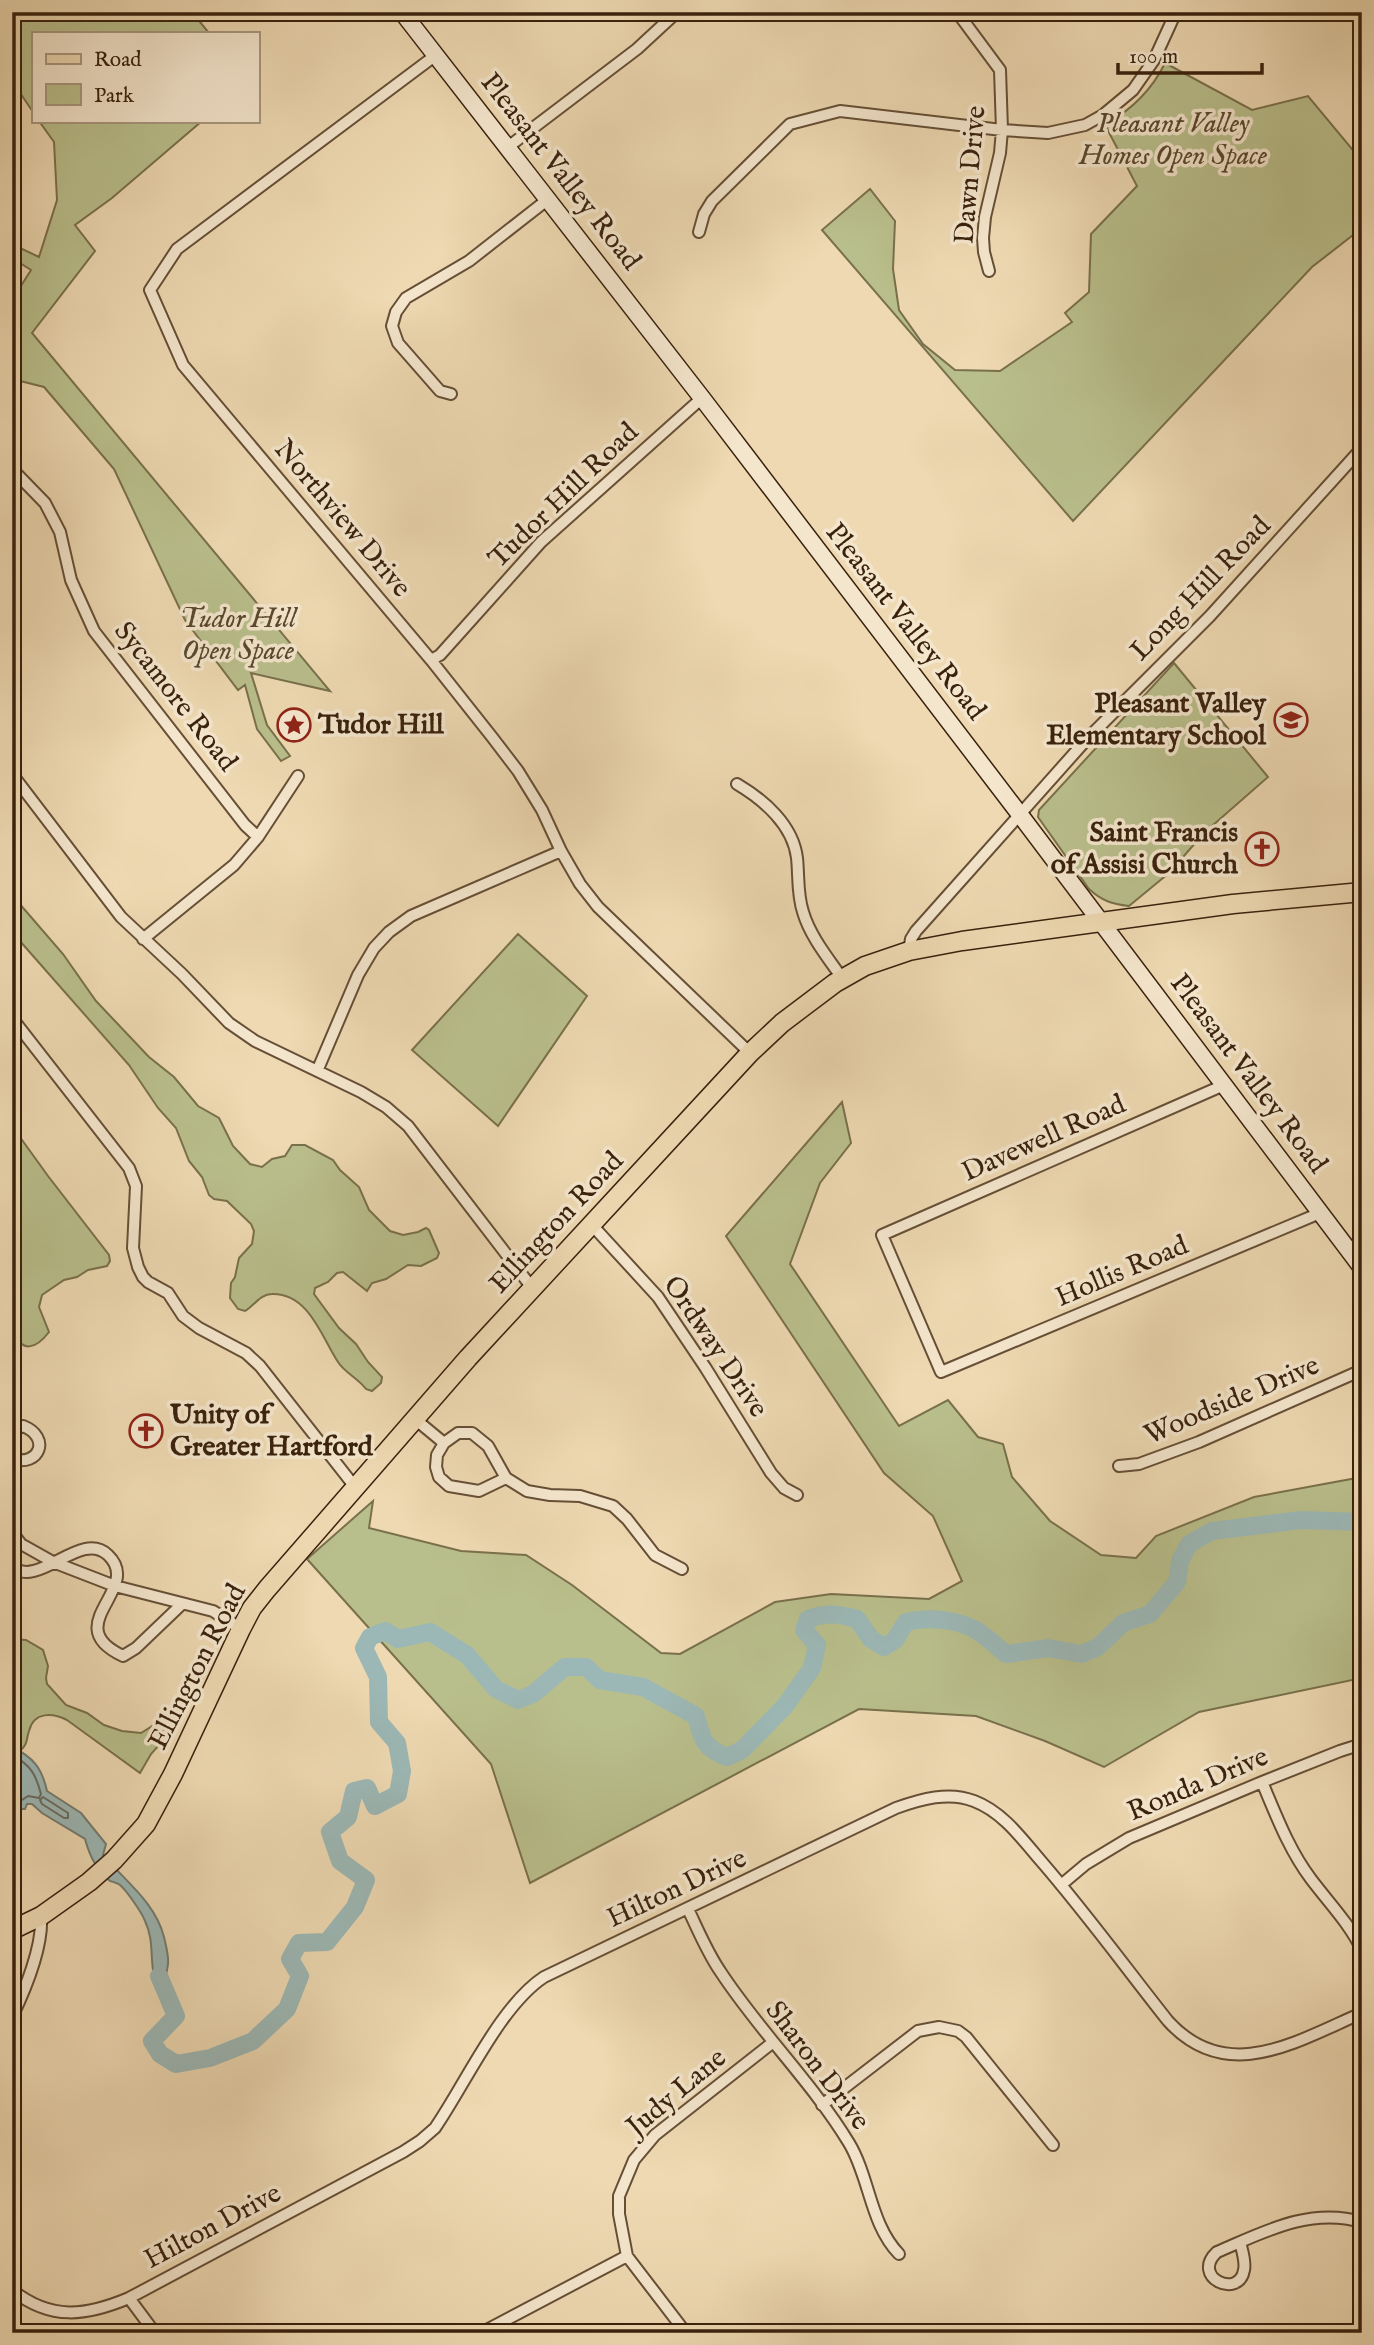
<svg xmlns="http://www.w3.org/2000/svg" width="1374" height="2345" viewBox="0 0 1374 2345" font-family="'IM FELL English',serif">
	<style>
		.green { fill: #b9bf8c; stroke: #79704c; stroke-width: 2 }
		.water { fill: #9cb8b6; stroke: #747c72; stroke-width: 2 }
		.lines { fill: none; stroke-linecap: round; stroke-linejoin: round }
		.shore { stroke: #6a6c62; stroke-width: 2 }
		.river { stroke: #9cb8b6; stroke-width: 18 }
		.street-casing { stroke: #664f36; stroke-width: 14 }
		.secondary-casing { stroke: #39210d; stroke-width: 19 }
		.primary-casing { stroke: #39210d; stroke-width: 21 }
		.street { stroke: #f4e6cd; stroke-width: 10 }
		.secondary { stroke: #f4e6cd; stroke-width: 16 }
		.primary { stroke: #eed9b2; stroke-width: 18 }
		.labels { text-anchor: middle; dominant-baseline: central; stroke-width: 7; stroke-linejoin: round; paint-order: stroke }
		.park-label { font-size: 28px; font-style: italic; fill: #59482d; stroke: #f4e6cd }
		.street-label { font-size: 28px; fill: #39210d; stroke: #f4e6cd }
		.poi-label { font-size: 28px; font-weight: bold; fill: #39210d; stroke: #f4e6cd; text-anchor: end }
	</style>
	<rect width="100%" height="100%" fill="#eed9b2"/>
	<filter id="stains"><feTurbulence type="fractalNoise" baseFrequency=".00286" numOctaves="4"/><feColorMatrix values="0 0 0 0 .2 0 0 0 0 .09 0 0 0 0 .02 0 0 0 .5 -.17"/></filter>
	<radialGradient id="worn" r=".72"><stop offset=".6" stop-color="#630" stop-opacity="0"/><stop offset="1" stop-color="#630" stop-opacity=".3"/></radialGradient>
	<path class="green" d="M 12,12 L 192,12 L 209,33 L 33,33 L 33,112 L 12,81 Z
		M 1165,63 L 1252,110 L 1308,96 L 1362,161 L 1362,228 L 1312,267 L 1073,521 L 822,230 L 870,189 L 895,221 L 893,269 L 899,310 L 923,344 L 955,370 L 1000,371 L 1072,322 L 1065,313 L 1089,292 L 1091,234 L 1137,186 L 1105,125 C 1131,110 1152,90 1165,63 Z
		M 39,121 L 202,121 L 112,198 L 75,225 L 95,251 L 32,333 L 330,691 L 251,673 L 267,725 L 290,756 L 281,761 L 257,729 L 245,685 L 238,690 L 185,620 L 114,469 L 44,387 L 12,379 L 12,300 L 31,270 L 12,258 L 12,244 L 39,257 L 57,200 L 54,142 Z
		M 1174,663 L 1268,777 L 1204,833 L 1169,873 L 1129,906 C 1112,904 1102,901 1089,889 L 1038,817 L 1039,810 Z
		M 12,895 L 63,954 L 96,1001 L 149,1057 L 174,1077 L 198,1106 L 219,1118 L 233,1146 L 250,1164 L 262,1167 L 272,1159 L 285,1156 L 292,1145 L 305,1145 L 333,1160 L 340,1170 L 359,1187 L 369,1210 L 390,1231 L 403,1235 L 418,1232 L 426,1228 L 429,1230 L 439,1253 L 437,1258 L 421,1266 L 408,1265 L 386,1279 L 372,1283 L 367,1291 L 343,1272 L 337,1273 L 328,1282 L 315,1288 L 314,1294 L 339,1328 L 356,1344 L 368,1362 L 382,1377 L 381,1383 L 372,1391 L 366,1389 C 358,1378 345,1373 338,1362 C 322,1338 309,1293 272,1294 C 260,1294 254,1306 245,1311 L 238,1309 L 230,1298 L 231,1283 L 235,1277 L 239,1258 L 252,1244 L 254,1231 L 251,1224 L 227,1201 L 214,1199 L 209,1195 L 202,1177 L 189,1161 L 176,1128 L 158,1108 L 129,1065 L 12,932 Z
		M 518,934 L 587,996 L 498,1126 L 412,1050 Z
		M 842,1102 L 851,1143 L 820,1183 L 790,1264 L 899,1426 L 948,1400 L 978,1437 L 1003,1444 L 1012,1477 L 1050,1521 L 1101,1555 L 1136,1558 L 1156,1536 L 1254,1497 L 1362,1477 L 1362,1678 L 1199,1712 L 1104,1767 L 1045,1741 L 976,1716 L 859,1709 L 530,1883 L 491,1764 L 307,1559 L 373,1501 L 369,1528 L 461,1551 L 526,1555 L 572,1585 L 661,1653 L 680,1654 L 775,1602 L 831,1594 L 929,1599 L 962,1581 L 933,1516 L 884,1473 L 726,1236 Z
		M 12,1126 L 48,1176 L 109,1255 L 110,1261 L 107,1266 L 88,1270 L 77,1277 L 64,1280 L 42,1295 L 39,1307 L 49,1332 C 36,1349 22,1354 12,1330 Z
		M 12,1639 L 26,1640 L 43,1650 L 48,1666 L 46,1678 L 47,1684 L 66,1705 L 87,1713 L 104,1725 L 122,1731 L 141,1733 L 154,1725 L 166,1731 L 167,1736 L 151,1754 L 140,1773 L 67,1720 C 53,1713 34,1711 29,1731 C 26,1740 28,1744 20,1751 L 12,1747 Z"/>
	<path class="water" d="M 12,1747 C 33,1757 42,1768 47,1791 L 81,1813 L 106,1844 L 103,1855 C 125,1881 155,1902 164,1937 C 166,1946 169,1956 168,1964 C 166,1980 162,1979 170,1995 L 169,1998 L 165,1998 C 144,1973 158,1948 145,1921 C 142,1913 127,1891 120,1885 C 119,1884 111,1881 110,1881 C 97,1871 89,1854 85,1839 L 42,1813 L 32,1804 L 27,1804 L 25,1809 L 12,1809 Z"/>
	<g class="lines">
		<path class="shore" d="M 12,1755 C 31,1765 36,1775 41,1794 L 39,1798 L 28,1796 L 19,1802 L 12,1802
			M 43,1797 L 68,1813 L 68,1818 L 64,1818 L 42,1804 L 40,1800 Z"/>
		<path class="river" d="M 159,1976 L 176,2016 L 152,2041 L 160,2054 L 176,2064 L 210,2058 L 253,2041 L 287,2009 L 300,1976 L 290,1959 L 299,1943 L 327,1942 L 355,1907 L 366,1880 L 340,1861 L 330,1832 L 348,1817 L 354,1791 L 367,1788 L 375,1806 L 398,1794 L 402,1771 L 397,1743 L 379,1722 L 378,1677 L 364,1648 L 370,1637 L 385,1631 L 398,1639 L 430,1632 L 467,1655 L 496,1689 L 518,1700 L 533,1694 L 565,1667 L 586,1667 L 600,1680 L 643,1687 L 696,1716 C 702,1739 703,1748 727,1757 L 742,1750 L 785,1706 L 812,1668 L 817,1645 L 804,1630 L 808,1619 C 827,1612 839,1614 857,1619 L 871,1639 L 884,1647 L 895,1640 L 906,1622 C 928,1617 954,1619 974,1629 C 985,1635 996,1646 1006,1654 L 1048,1648 L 1082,1654 L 1098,1647 L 1123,1623 L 1150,1614 L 1177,1582 L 1180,1561 L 1189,1544 L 1212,1531 L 1301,1520 L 1362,1522"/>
		<defs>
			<path id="street" d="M 957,12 L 1000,70 L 1002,130 L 1000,153 L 985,217 L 983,238 L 984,252 L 989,271
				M 436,55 L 177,249 L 150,290 L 183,365 L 431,660 L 492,737 L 518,771 L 542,810 L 561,851 L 580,884 L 598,907 L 750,1053
				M 508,147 L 637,49 L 677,12
				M 699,232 L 704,214 L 712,201 L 790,124 L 840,111 L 1002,130 L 1048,133 L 1085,125 L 1103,115 L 1133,90 L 1154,60 L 1176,12
				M 451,394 L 440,391 L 398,343 L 392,326 L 396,312 L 406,298 L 469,261 L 547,200
				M 12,469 L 45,503 L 60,532 L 71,580 L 94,631 L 245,825 L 258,837
				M 431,660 L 440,655 L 541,542 L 702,398
				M 12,774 L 121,917 L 182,974 L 229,1023 L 255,1041 L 361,1092 L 386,1107 L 408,1126 L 533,1289
				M 737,784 C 764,800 793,825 797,858 C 799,877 797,894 803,912 C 810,936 828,958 842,978
				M 143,939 L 234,865 L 258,837 L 298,776
				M 909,951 L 911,939 L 916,931 L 1087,739 L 1210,616 L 1362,448
				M 12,1018 L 129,1168 L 136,1186 L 133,1248 L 138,1267 L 143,1277 L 148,1282 L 168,1293 L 183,1316 L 199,1328 L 246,1353 L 260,1366 L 355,1487
				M 318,1069 L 358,975 L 374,948 L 389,932 L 411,916 L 561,851
				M 1224,1085 L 882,1235 L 941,1372 L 1320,1213
				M 592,1225 L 658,1297 L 705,1367 L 771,1473 L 784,1488 L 797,1495
				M 415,1419 L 444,1443
				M 12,1430 L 23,1426 C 51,1437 40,1467 12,1459
				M 1119,1466 L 1139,1464 L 1199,1442 L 1362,1370
				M 506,1478 L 479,1491 L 449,1486 L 439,1477 L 436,1467 L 437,1455 L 444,1443 L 458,1433 L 472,1433 L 488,1446 L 506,1478 L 527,1491 L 550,1495 L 580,1496 L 613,1506 L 627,1519 L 655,1555 L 682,1569
				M 12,1532 L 21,1544 L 53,1562 L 115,1586 L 213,1611 L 241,1629
				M 12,1567 C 39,1589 81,1529 108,1555 C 144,1589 57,1625 123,1656 L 136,1648 L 182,1604
				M 1262,1782 C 1276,1815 1289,1850 1311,1879 C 1329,1903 1349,1923 1362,1950
				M 1061,1885 L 1086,1864 L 1129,1838 L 1262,1782 L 1340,1751 L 1362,1744
				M 688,1909 C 698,1930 707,1952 720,1971 C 759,2031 812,2082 849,2143 C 870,2178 870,2224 899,2254
				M 12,2017 C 25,1990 43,1946 41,1916
				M 822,2105 L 918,2031 L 939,2027 L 958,2031 L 966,2037 L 1053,2145
				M 1240,2242 C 1242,2250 1246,2262 1244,2270 C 1239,2300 1190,2277 1217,2252 C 1264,2232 1309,2207 1362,2222
				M 12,2290 C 51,2321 86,2316 129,2298 L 403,2152 L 420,2141 L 435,2128 C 466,2083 500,2006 544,1977 L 896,1808 C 921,1799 949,1791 974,1801 C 1003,1812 1022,1839 1041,1861 C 1086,1913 1126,1968 1168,2021 C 1227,2086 1297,2041 1362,2013
				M 129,2298 L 155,2333
				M 481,2333 L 627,2256
				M 686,2333 L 627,2256 L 619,2214 L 619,2196 L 634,2160 L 655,2135 L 772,2043"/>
			<path id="secondary" d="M 402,12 L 702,398 L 1021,816 L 1362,1268"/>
			<path id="primary" d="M 12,1930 L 41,1916 L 89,1882 L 114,1860 L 146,1824 L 173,1774 L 241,1629 L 252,1608 L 267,1589 L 468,1358 L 750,1053 L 782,1023 L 835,983 L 865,966 L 909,951 L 962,941 L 1233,904 L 1362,892"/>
		</defs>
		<use href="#street" class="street-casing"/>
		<use href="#secondary" class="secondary-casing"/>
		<use href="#primary" class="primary-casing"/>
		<use href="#street" class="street"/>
		<use href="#secondary" class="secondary"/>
		<use href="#primary" class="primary"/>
	</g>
	<defs>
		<symbol id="school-ring" viewBox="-11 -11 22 22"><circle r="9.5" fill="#f4e6cd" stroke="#8f2418" stroke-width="1.5"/><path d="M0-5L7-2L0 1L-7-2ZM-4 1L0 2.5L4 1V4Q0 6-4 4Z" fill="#8f2418"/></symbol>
		<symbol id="sight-ring" viewBox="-11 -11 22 22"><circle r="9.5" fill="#f4e6cd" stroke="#8f2418" stroke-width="1.5"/><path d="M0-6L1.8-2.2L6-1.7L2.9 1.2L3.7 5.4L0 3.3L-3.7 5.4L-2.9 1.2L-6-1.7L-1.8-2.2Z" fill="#8f2418"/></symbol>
		<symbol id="church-ring" viewBox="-11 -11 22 22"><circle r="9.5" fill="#f4e6cd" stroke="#8f2418" stroke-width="1.5"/><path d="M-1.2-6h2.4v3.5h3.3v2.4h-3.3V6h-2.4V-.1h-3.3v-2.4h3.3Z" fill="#8f2418"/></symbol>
	</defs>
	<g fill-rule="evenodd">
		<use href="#school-ring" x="1272" y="701" width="38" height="38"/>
		<use href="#sight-ring" x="275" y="706" width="38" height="38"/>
		<use href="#church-ring" x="1243" y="830" width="38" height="38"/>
		<use href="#church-ring" x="127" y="1412" width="38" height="38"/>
	</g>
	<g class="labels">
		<g class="park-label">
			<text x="1173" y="124">Pleasant Valley<tspan x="1173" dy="32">Homes Open Space</tspan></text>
			<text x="238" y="619">Tudor Hill<tspan x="238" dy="32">Open Space</tspan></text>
		</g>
		<g class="street-label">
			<text transform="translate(560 172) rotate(52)">Pleasant Valley Road</text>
			<text transform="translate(971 175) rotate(-85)">Dawn Drive</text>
			<text transform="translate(564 496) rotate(-44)">Tudor Hill Road</text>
			<text transform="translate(342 519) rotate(50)">Northview Drive</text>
			<text transform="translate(1201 589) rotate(-46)">Long Hill Road</text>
			<text transform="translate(905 622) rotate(52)">Pleasant Valley Road</text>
			<text transform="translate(175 697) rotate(52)">Sycamore Road</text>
			<text transform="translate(1248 1074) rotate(53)">Pleasant Valley Road</text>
			<text transform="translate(1044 1139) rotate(-24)">Davewell Road</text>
			<text transform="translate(557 1223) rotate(-47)">Ellington Road</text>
			<text transform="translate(1122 1272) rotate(-23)">Hollis Road</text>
			<text transform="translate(715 1347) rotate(56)">Ordway Drive</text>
			<text transform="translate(1232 1401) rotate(-23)">Woodside Drive</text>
			<text transform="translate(198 1667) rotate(-63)">Ellington Road</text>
			<text transform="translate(1198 1785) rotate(-23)">Ronda Drive</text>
			<text transform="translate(677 1889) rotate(-25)">Hilton Drive</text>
			<text transform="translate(817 2066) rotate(53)">Sharon Drive</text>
			<text transform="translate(677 2093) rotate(-40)">Judy Lane</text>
			<text transform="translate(213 2227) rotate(-28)">Hilton Drive</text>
		</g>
		<g class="poi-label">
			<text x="1266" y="704">Pleasant Valley<tspan x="1266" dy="32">Elementary School</tspan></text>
			<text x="318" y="725" text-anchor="start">Tudor Hill</text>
			<text x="1238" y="833">Saint Francis<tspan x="1238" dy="32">of Assisi Church</tspan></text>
			<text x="170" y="1415" text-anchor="start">Unity of<tspan x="170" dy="32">Greater Hartford</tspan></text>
		</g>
	</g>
	<rect width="1374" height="2345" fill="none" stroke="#eed9b2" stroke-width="42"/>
	<rect x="14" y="14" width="1346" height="2317" fill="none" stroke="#39210d" stroke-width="3.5"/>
	<rect x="21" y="21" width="1332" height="2303" fill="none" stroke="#39210d" stroke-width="2"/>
	<rect x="32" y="32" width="228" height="91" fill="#f4e6cd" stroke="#a99780" stroke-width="2"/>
	<rect x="46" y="54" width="35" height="10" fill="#eed9b2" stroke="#a99780" stroke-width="2"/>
	<text x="94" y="66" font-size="21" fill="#39210d">Road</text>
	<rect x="46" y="84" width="35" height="21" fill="#b9bf8c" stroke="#a99780" stroke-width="2"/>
	<text x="94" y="102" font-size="21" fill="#39210d">Park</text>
	<path d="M1118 63v10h144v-10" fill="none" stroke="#39210d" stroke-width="3.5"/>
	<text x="1129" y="63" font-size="21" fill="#39210d" stroke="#f4e6cd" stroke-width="5" paint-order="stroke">100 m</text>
	<rect width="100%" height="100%" filter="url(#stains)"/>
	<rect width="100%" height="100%" fill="url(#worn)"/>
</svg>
